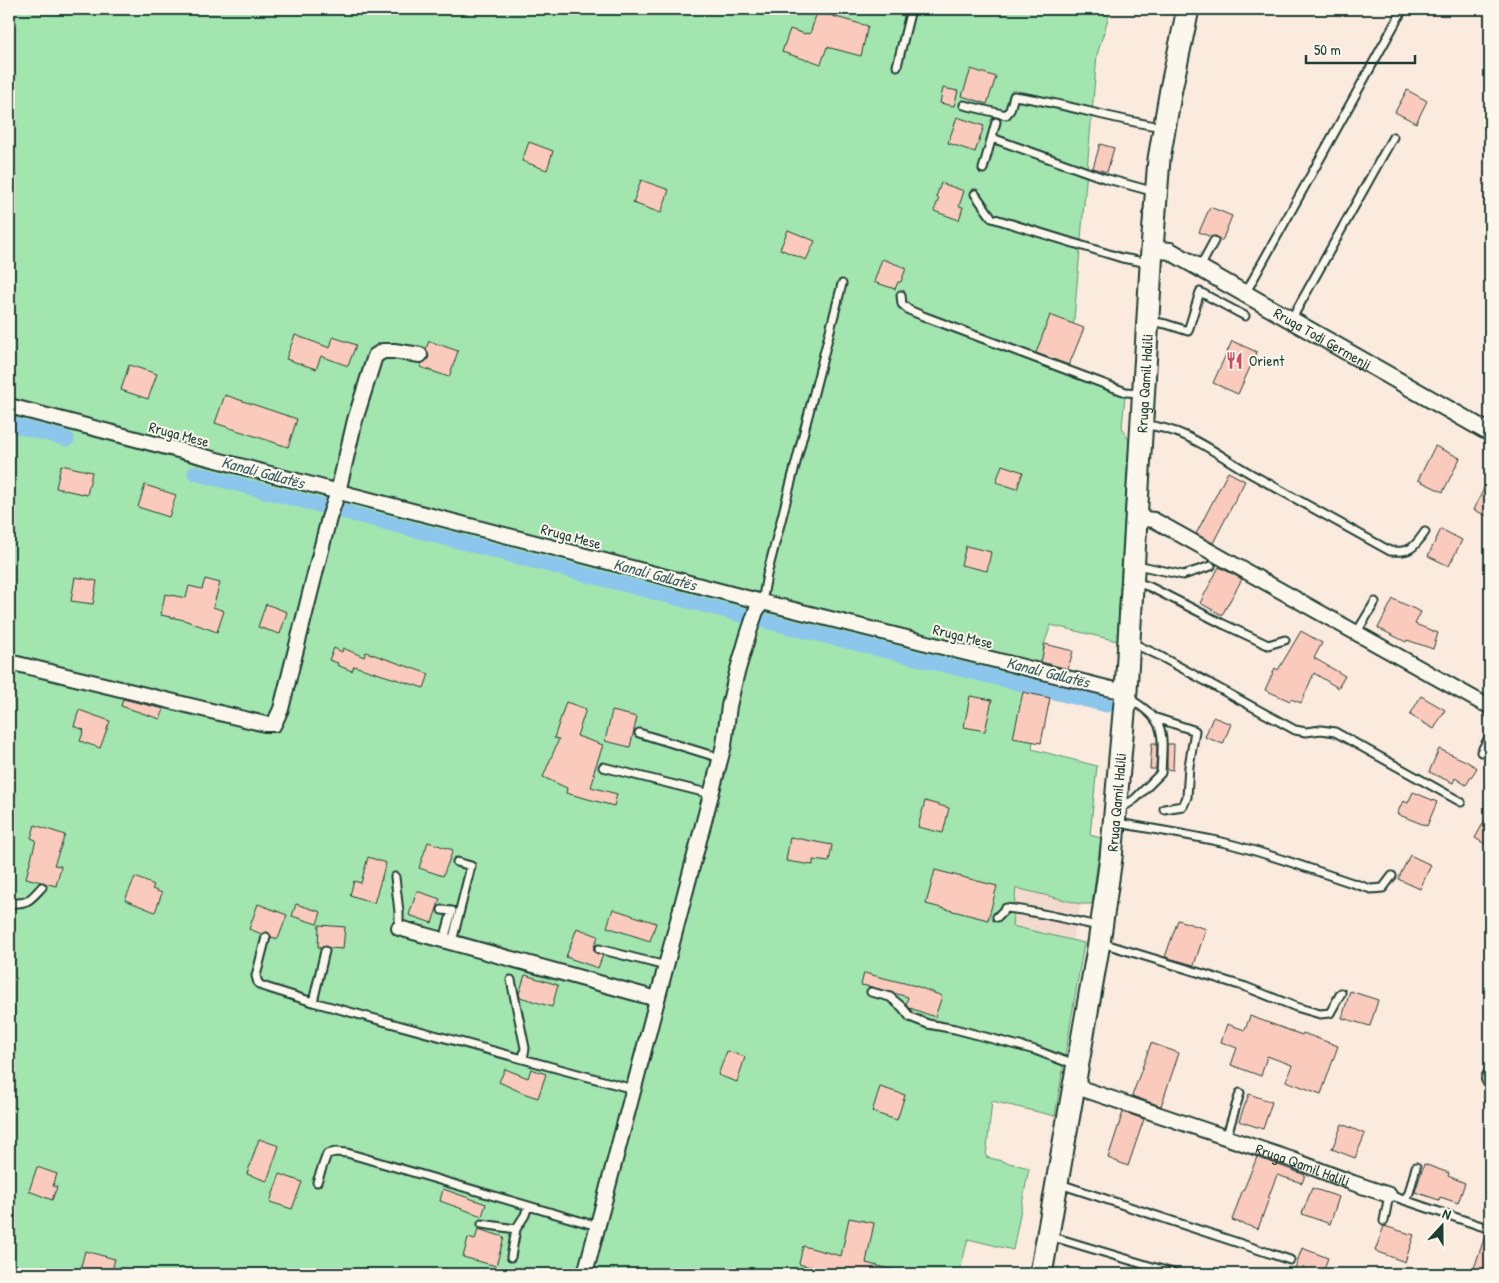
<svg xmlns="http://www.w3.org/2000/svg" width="1499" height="1283" viewBox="0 0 1499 1283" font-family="'Patrick Hand',sans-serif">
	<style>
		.built { fill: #f2dace }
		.green { fill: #a2e5af; stroke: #609172 }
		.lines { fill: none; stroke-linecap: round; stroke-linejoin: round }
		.canal { stroke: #8cc6ec; stroke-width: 15 }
		.building { fill: #facbbd; stroke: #1f3d34 }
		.service-casing { stroke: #1f3d34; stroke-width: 11 }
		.minor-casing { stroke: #1f3d34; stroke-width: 18 }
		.tertiary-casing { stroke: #1f3d34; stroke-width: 20 }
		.primary-casing { stroke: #1f3d34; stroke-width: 25 }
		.service { stroke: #fbf7ec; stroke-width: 7 }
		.minor { stroke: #fbf7ec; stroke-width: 14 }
		.tertiary { stroke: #fbf7ec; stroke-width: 16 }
		.primary { stroke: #fbf7ec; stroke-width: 21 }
		.labels { text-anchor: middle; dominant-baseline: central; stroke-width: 4; stroke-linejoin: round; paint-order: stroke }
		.street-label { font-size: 15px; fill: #1f3d34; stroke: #fbf7ec }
		.poi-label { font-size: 15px; fill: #1f3d34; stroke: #fbf7ec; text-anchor: start }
		.water-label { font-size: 16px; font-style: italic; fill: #3a5f62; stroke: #fbf7ec }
	</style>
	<rect width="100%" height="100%" fill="#fbeade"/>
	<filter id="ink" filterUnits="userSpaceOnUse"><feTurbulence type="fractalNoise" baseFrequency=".02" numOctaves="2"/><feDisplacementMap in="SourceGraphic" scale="10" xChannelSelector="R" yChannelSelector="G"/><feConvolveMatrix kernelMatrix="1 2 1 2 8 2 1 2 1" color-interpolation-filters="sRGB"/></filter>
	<g filter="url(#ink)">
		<path class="built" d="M 931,865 L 1081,904 L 1072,940 L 848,886 Z"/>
		<path class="green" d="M 9,9 L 1111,9 L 1097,55 L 1069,376 L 1125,396 L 1122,427 L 1129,441 L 1117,641 L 1051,625 L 1044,644 L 1032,749 L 1097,766 L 1090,835 L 1101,838 L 1092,904 L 1081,904 L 1016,888 L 1012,926 L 1084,943 L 1055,1116 L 992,1101 L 986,1157 L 1029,1168 L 1013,1250 L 968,1239 L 959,1274 L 9,1274 Z"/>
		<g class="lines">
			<path class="canal" d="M 9,424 L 67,439
				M 195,473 L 769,622 L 1107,705"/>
		</g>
		<path class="building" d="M 818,9 L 834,9 L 832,16 L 868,26 L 861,56 L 827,47 L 821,64 L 807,59 L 807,60 L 782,52 L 790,29 L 805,34 L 806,33 L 810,34 Z
			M 971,69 L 996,77 L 987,104 L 962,96 Z
			M 943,88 L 958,91 L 954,106 L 940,103 Z
			M 1407,90 L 1427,101 L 1416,123 L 1395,112 Z
			M 957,117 L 984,126 L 975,152 L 948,143 Z
			M 529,142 L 553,151 L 547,170 L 522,161 Z
			M 1100,144 L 1114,148 L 1107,172 L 1093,168 Z
			M 641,180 L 669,190 L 661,213 L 633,203 Z
			M 941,183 L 964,191 L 959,206 L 963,207 L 959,220 L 934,211 L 939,198 L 936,197 Z
			M 1210,207 L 1232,216 L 1222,241 L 1216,236 L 1211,237 L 1199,232 Z
			M 788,230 L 815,241 L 806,260 L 780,249 Z
			M 882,259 L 906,268 L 901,282 L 898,282 L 895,289 L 874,282 Z
			M 1050,315 L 1084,328 L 1069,365 L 1036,353 Z
			M 295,335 L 330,348 L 333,337 L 356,345 L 348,366 L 321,356 L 316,369 L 286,359 Z
			M 429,341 L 458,351 L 449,377 L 420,367 L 422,363 L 426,361 L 429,357 L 426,349 Z
			M 1232,341 L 1257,352 L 1238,394 L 1213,383 Z
			M 129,365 L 157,374 L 148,399 L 121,390 Z
			M 225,395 L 297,419 L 288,447 L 215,423 Z
			M 1435,446 L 1460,458 L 1443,492 L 1418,480 Z
			M 61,465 L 92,472 L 87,495 L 56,488 Z
			M 1002,465 L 1023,472 L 1017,489 L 996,482 Z
			M 1228,472 L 1245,481 L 1213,543 L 1196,534 Z
			M 1490,475 L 1490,517 L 1474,510 Z
			M 145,485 L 176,495 L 169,517 L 138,507 Z
			M 1441,529 L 1462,540 L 1449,566 L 1428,556 Z
			M 966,546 L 991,552 L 987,571 L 961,565 Z
			M 1219,567 L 1242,579 L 1222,615 L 1200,603 Z
			M 75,577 L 97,581 L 93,604 L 71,601 Z
			M 205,579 L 220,583 L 213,607 L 224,611 L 217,632 L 184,620 L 161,615 L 165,594 L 186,598 L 189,586 L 202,589 Z
			M 1393,599 L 1421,612 L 1415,624 L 1438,633 L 1433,649 L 1407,640 L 1406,642 L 1378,628 Z
			M 266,604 L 287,612 L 280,634 L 258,627 Z
			M 1301,631 L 1322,643 L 1314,658 L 1345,676 L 1338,688 L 1314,673 L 1301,703 L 1291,699 L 1290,701 L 1265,690 L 1275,668 L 1278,670 Z
			M 1045,644 L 1073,651 L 1068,669 L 1041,662 Z
			M 334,648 L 342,652 L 343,648 L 364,657 L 366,652 L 429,674 L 424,688 L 354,666 L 352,671 L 337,665 L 338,663 L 329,660 Z
			M 1023,692 L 1050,698 L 1041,743 L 1013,738 Z
			M 970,696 L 992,700 L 985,731 L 964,727 Z
			M 1421,696 L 1445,710 L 1434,729 L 1410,715 Z
			M 123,699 L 164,709 L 160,719 L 121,706 Z
			M 566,702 L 586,709 L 577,736 L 603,745 L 593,774 L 595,774 L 591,787 L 617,794 L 614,806 L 566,793 L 567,788 L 543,777 L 559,739 L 554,738 Z
			M 79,710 L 110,721 L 100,748 L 80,741 L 84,730 L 74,726 Z
			M 612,711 L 637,717 L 630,747 L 605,741 Z
			M 1213,717 L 1231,724 L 1223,744 L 1205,737 Z
			M 1152,743 L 1157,743 L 1156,769 L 1150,769 Z
			M 1167,744 L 1174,744 L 1173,770 L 1167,769 Z
			M 1439,749 L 1466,761 L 1477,768 L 1466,785 L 1455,778 L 1453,783 L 1429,772 Z
			M 1413,792 L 1437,802 L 1427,826 L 1397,814 L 1403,801 L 1408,803 Z
			M 925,801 L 949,808 L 943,833 L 918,827 Z
			M 1490,811 L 1490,847 L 1475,838 Z
			M 35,825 L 65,835 L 54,865 L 61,866 L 56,886 L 26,878 L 36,840 L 31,838 Z
			M 790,837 L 832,845 L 829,862 L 813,860 L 813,865 L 786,861 Z
			M 428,842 L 453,850 L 443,876 L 419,868 Z
			M 1410,855 L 1431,865 L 1420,889 L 1398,879 Z
			M 368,857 L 386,863 L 374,903 L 350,895 L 354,881 L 361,883 Z
			M 935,870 L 997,886 L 988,920 L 926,904 Z
			M 135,877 L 154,885 L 152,889 L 162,893 L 155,912 L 125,900 Z
			M 417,891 L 440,899 L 432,923 L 409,915 Z
			M 258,904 L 287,915 L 278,939 L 271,937 L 268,932 L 262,934 L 249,929 Z
			M 296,904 L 321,912 L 317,924 L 292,916 Z
			M 613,909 L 656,923 L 650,941 L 607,927 Z
			M 1178,920 L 1206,929 L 1194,965 L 1165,957 Z
			M 319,925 L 345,927 L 343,949 L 329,948 L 326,946 L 318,947 Z
			M 577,928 L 598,936 L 593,950 L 597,954 L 603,955 L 598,968 L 566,957 Z
			M 864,973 L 916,986 L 942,996 L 935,1017 L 910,1008 L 906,1004 L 908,997 L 872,987 L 861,985 Z
			M 525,975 L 558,985 L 552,1007 L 520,997 L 519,994 Z
			M 1350,991 L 1378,1000 L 1370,1026 L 1342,1018 Z
			M 1250,1016 L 1302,1035 L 1303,1033 L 1338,1046 L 1321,1094 L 1286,1081 L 1292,1065 L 1267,1056 L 1261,1076 L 1231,1065 L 1237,1048 L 1221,1042 L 1227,1024 L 1245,1030 Z
			M 1151,1043 L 1179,1053 L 1161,1106 L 1132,1096 Z
			M 727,1051 L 745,1057 L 737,1082 L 718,1075 Z
			M 505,1069 L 528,1078 L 531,1069 L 546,1074 L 538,1098 L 523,1093 L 499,1082 Z
			M 880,1087 L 905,1095 L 897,1120 L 872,1112 Z
			M 1249,1094 L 1272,1102 L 1263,1129 L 1239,1121 Z
			M 1123,1112 L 1144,1119 L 1128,1166 L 1108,1158 Z
			M 1342,1124 L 1365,1134 L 1355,1158 L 1332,1149 Z
			M 259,1139 L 279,1146 L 267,1181 L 247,1174 Z
			M 1257,1157 L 1305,1175 L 1302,1183 L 1277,1175 L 1268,1198 L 1269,1198 L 1258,1229 L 1232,1220 L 1243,1189 L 1244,1189 Z
			M 1424,1164 L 1449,1173 L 1448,1176 L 1465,1183 L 1458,1203 L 1440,1197 L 1439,1200 L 1415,1192 Z
			M 37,1167 L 57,1174 L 53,1186 L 57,1187 L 52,1200 L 29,1191 Z
			M 280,1174 L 302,1182 L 292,1209 L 270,1202 Z
			M 1312,1188 L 1339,1197 L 1330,1224 L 1302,1214 Z
			M 443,1189 L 486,1204 L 482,1216 L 440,1201 Z
			M 849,1218 L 874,1223 L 866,1263 L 894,1270 L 894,1274 L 836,1274 L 799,1264 L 803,1246 L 841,1256 Z
			M 1384,1226 L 1414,1235 L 1405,1262 L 1375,1251 Z
			M 478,1229 L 504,1237 L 496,1266 L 463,1257 L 468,1238 L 475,1240 Z
			M 1486,1233 L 1490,1234 L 1490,1274 L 1472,1274 Z
			M 1302,1248 L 1328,1258 L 1322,1274 L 1293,1274 Z
			M 85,1251 L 115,1259 L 111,1274 L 79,1274 Z"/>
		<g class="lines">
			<defs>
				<path id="service" d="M 897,66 L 911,9
					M 964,105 L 1006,115 L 1010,110 L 1014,96 C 1064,103 1113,120 1163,127
					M 992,138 L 1104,178 L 1155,192
					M 983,169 L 996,122
					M 975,194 L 992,218 L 1122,258 L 1149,263
					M 1200,267 L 1214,241
					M 1245,294 L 1403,9
					M 901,295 L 902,304 L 909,310 L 923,316 L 1115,388 L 1126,392 L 1140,393
					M 1291,320 L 1393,137
					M 1149,321 L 1166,324 L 1188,331 L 1200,292 L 1245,316
					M 1144,425 C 1187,428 1217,455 1253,475 C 1299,501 1345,526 1390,551 C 1410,553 1414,548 1425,532
					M 1137,565 L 1183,575 L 1211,566
					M 1136,582 L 1150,587 L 1221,623 L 1268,645 L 1285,640
					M 762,602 L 767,575 L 842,284
					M 1354,632 L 1360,627 L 1375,602
					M 1132,643 L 1156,654 L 1295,730 L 1306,732 L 1321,730 L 1335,732 L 1461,802
					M 1482,703 L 1490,714
					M 1153,717 L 1193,730 L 1195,731 L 1189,766 L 1187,797 L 1183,806 L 1164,809
					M 639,733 L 720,758
					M 1481,752 L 1490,736
					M 603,767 L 711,794
					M 1120,809 L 1135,799 L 1161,773 C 1163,732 1167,720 1128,698
					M 1117,823 C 1153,829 1190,835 1226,843 C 1275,855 1323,874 1371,889 L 1383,888 L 1392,876
					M 395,877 L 399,912 L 399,928
					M 9,903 C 28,904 29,901 42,887
					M 442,910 L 452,911 L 444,940
					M 997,917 L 1006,908 C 1038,911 1068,920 1099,926
					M 266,937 L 256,976 L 258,983 L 262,986 L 313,1002 L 633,1089
					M 452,942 L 471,866 L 457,862
					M 1102,943 L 1246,987 L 1296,1007 L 1320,1014 L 1330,1013 L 1341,993
					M 599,949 L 666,966
					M 511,980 L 525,1048 L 523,1059
					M 871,992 L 890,997 L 902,1007 L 910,1017 L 928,1024 L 955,1029 L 1035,1050 L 1064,1061 L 1075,1062
					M 313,1002 L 325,951
					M 1226,1138 L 1240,1093
					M 317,1182 L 327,1154 L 336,1152 L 347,1153 L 597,1226
					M 1060,1184 L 1290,1260
					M 1404,1200 L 1409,1193 L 1416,1167
					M 1384,1221 L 1389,1195 L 1490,1229
					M 482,1224 L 516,1229
					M 1050,1236 L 1176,1274
					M 511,1257 L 516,1229 L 525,1215 L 528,1206"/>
				<g id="minor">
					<path d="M 9,406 L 762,602 L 1111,689 L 1126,691"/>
					<path d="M 1136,518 L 1154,520 L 1482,703"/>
					<path d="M 9,662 L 265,724 L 274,724 L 281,709 L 329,518 L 338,492 L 355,420 L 375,356 L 383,351 L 394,351 L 420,355"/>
					<path d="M 399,928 L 657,999"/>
					<path d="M 1489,1079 L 1490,1076"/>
					<path id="s1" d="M 1074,1086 L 1293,1160 L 1353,1183 L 1389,1195"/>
					<path d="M 585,1274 L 724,745 L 729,706 L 736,676 L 748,635 L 756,611 L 762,602"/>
				</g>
				<g id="tertiary">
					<path id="s2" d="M 1152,249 L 1170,251 L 1490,433"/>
				</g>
				<g id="primary">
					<path id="s3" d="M 1041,1274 L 1099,943 L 1111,858 L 1126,691 L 1152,249 L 1159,159 L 1171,89 L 1188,9"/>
				</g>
			</defs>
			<use href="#service" class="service-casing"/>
			<use href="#minor" class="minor-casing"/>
			<use href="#tertiary" class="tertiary-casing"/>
			<use href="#primary" class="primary-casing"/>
			<use href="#service" class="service"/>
			<use href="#minor" class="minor"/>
			<use href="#tertiary" class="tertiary"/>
			<use href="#primary" class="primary"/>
		</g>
	</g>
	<defs>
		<symbol id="restaurant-bare" viewBox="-9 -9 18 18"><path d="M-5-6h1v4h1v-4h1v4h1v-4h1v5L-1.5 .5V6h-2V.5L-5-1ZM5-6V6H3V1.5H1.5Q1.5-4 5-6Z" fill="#d1495b" stroke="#fbf7ec" stroke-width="2.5" paint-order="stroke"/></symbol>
	</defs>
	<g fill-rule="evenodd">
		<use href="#restaurant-bare" x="1222" y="348" width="25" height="25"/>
	</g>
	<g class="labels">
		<g class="street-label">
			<text stroke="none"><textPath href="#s2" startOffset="194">Rruga Todi Germenji</textPath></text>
			<text stroke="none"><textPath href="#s3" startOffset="898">Rruga Qamil Halili</textPath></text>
			<text transform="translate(179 434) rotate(15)">Rruga Mese</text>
			<text transform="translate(571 536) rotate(15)">Rruga Mese</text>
			<text transform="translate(963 636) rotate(14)">Rruga Mese</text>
			<text stroke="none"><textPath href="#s3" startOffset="478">Rruga Qamil Halili</textPath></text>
			<text stroke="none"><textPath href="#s1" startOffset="242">Rruga Qamil Halili</textPath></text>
		</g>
		<g class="poi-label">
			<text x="1249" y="360">Orient</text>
		</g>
		<g class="water-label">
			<text transform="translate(263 472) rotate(15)">Kanali Gallatës</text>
			<text transform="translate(655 574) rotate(15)">Kanali Gallatës</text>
			<text transform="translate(1048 672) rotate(14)">Kanali Gallatës</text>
		</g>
	</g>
	<rect width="1499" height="1283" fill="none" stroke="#fbf7ec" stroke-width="30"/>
	<rect x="15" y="15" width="1469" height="1253" fill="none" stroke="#1f3d34" stroke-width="2" filter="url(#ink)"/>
	<g transform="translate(1442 1226) rotate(21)" stroke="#fbf7ec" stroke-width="4" paint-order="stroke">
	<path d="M0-4L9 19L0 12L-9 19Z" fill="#1f3d34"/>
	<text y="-8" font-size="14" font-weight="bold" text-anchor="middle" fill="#1f3d34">N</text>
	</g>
	<path d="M1306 55v8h109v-8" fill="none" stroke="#1f3d34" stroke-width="2.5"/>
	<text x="1314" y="55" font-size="15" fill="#1f3d34" stroke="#fbf7ec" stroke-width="4" paint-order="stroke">50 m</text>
</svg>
